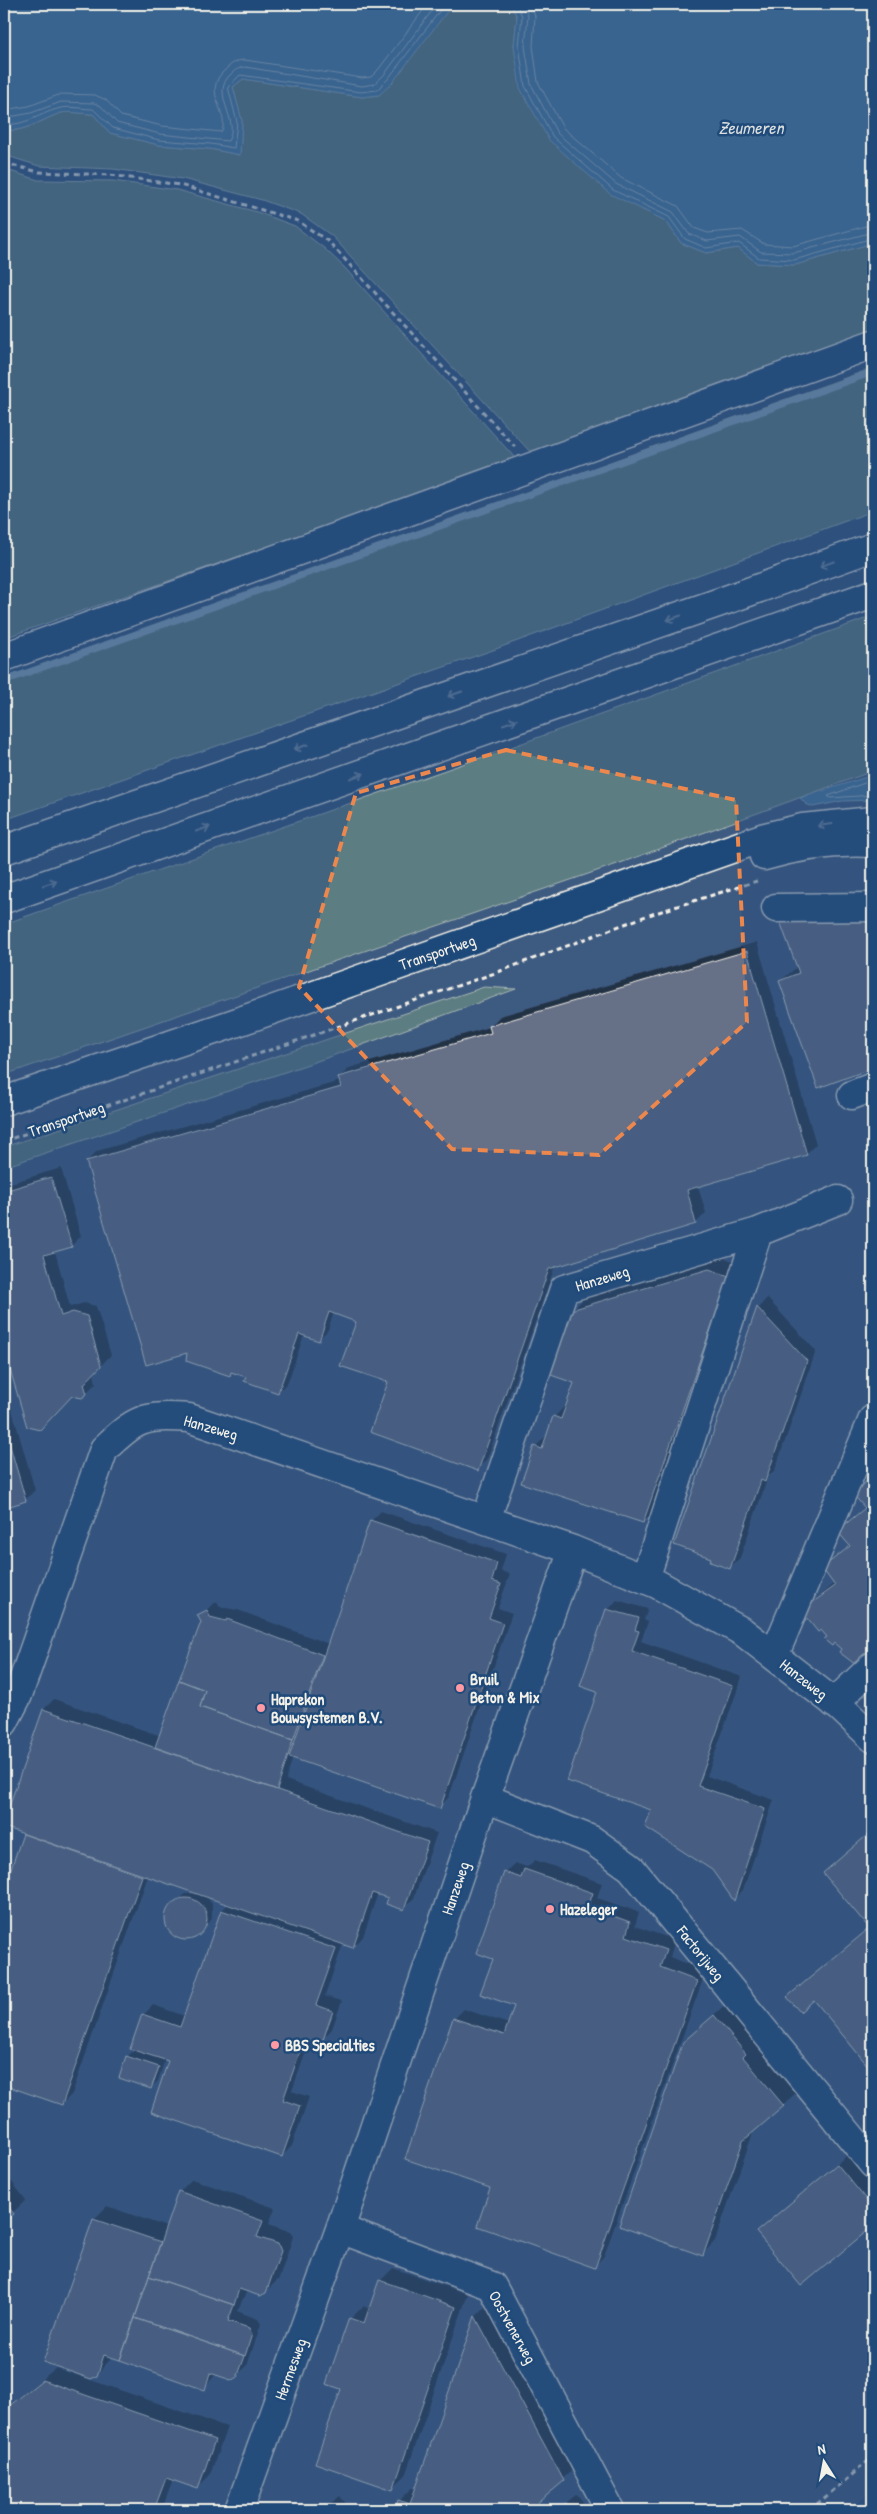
<svg xmlns="http://www.w3.org/2000/svg" width="877" height="2514" viewBox="0 0 877 2514" font-family="'Patrick Hand',sans-serif">
	<style>
		.built { fill: #3e5a80 }
		.green { fill: #5c7d82; stroke: #a8b7b5 }
		.water { fill: #477ca5; stroke: #8cabc0 }
		.shadow { fill: #0007 }
		.lines { fill: none; stroke-linecap: round; stroke-linejoin: round }
		.shore { stroke: #afc2cd; stroke-width: 1 }
		.stream { stroke: #8cabc0; stroke-width: 7 }
		.building { fill: #666f87; stroke: #f4f1e8 }
		.minor-casing { stroke: #f4f1e8; stroke-width: 31 }
		.highway-casing { stroke: #f4f1e8; stroke-width: 31 }
		.path { stroke: #f4f1e8; stroke-width: 3; stroke-dasharray: 5 4; stroke-linecap: butt }
		.minor { stroke: #1f4a7a; stroke-width: 28 }
		.highway { stroke: #1f4a7a; stroke-width: 28 }
		.oneway { stroke: #748da6 }
		.marked { fill: none; stroke: #ec874e; stroke-width: 4; stroke-dasharray: 10 6; stroke-linejoin: round }
		.poi-dot { fill: #ff9aa2; stroke: #1f4a7a; stroke-width: 2 }
		.labels { text-anchor: middle; dominant-baseline: central; stroke-width: 5; stroke-linejoin: round; paint-order: stroke }
		.street-label { font-size: 16px; fill: #f4f1e8; stroke: #1f4a7a }
		.poi-label { font-size: 16px; font-weight: bold; fill: #f4f1e8; stroke: #1f4a7a; text-anchor: start }
		.water-label { font-size: 18px; font-style: italic; fill: #dadfde; stroke: #1f4a7a }
	</style>
	<rect width="100%" height="100%" fill="#2d517d"/>
	<filter id="ink" filterUnits="userSpaceOnUse"><feTurbulence type="fractalNoise" baseFrequency=".02" numOctaves="2"/><feDisplacementMap in="SourceGraphic" scale="10" xChannelSelector="R" yChannelSelector="G"/><feConvolveMatrix kernelMatrix="1 2 1 2 8 2 1 2 1" color-interpolation-filters="sRGB"/></filter>
	<g filter="url(#ink)">
		<path class="built" d="M 873,723 L 873,2490 L 847,2510 L 4,2510 L 4,1020 Z"/>
		<path class="green" d="M 453,4 L 511,4 L 517,17 L 514,46 L 641,209 L 666,221 L 681,243 L 706,253 L 738,248 L 757,263 L 795,265 L 873,243 L 873,334 L 533,455 L 332,236 L 301,214 L 262,200 L 183,179 L 113,169 L 39,166 L 4,155 L 4,129 C 22,135 44,118 61,113 C 71,111 83,114 93,114 L 110,133 L 159,145 L 210,149 L 240,155 L 242,121 L 233,87 L 243,79 L 362,97 L 379,95 Z
			M 4,169 L 38,180 L 113,181 L 177,190 L 257,212 L 295,226 L 325,249 L 345,268 L 515,458 L 453,482 L 4,638 Z
			M 873,368 L 873,511 L 493,650 L 4,820 L 4,679 Z
			M 873,616 L 873,771 L 623,862 L 4,1075 L 4,924 L 517,745 Z
			M 484,987 L 516,989 L 329,1057 L 4,1167 L 4,1147 Z"/>
		<path class="water" d="M 4,4 L 453,4 L 392,83 L 379,95 L 362,97 L 243,79 L 233,87 L 242,121 L 240,155 L 210,149 L 159,145 L 110,133 L 93,114 C 83,114 70,111 61,113 C 44,118 21,135 4,129 Z
			M 511,4 L 873,4 L 873,243 L 795,265 L 757,263 L 738,248 L 706,253 L 681,243 L 666,221 L 610,194 L 549,140 L 520,88 L 514,46 L 517,17 Z
			M 873,775 L 873,800 L 842,801 L 813,807 L 806,804 L 800,798 Z"/>
		<path class="shadow" d="M 873,905 L 873,1067 L 819,1087 L 780,981 Z
			M 757,942 L 816,1144 L 806,1154 L 698,1186 L 706,1213 L 696,1223 L 555,1266 L 487,1459 L 477,1469 L 389,1381 L 357,1321 L 334,1312 L 328,1330 L 318,1340 L 304,1335 L 288,1382 L 278,1392 L 248,1376 L 233,1371 L 230,1375 L 188,1352 L 87,1161 L 97,1151 L 340,1081 L 339,1078 L 349,1068 L 490,1027 L 500,1016 Z
			M 61,1168 L 81,1236 L 71,1246 L 55,1251 L 70,1307 L 84,1303 L 96,1306 L 111,1355 L 94,1373 L 96,1383 L 82,1397 L 72,1395 L 8,1357 L 4,1358 L 4,1185 Z
			M 722,1257 L 741,1264 L 656,1509 L 643,1522 L 535,1447 L 548,1434 L 554,1417 L 567,1404 L 575,1382 L 572,1311 L 585,1297 Z
			M 767,1298 L 816,1351 L 775,1470 L 768,1477 L 740,1558 L 730,1567 L 758,1308 Z
			M 4,1382 L 35,1490 L 25,1500 L 4,1506 Z
			M 873,1475 L 873,1654 L 843,1649 L 803,1611 L 835,1583 L 824,1569 L 850,1545 L 839,1531 L 866,1507 L 854,1493 Z
			M 381,1511 L 506,1554 L 501,1571 L 510,1574 L 498,1608 L 512,1613 L 449,1797 L 439,1807 L 293,1757 L 286,1780 L 437,1833 L 414,1898 L 404,1908 L 390,1898 L 378,1893 L 363,1937 L 353,1947 L 343,1944 L 325,1996 L 342,2001 L 332,2029 L 314,2048 L 308,2046 L 292,2091 L 309,2097 L 292,2146 L 282,2156 L 170,2060 L 165,2059 L 158,2081 L 151,2087 L 127,2057 L 135,2049 L 143,2015 L 153,2005 L 185,2016 L 222,1910 L 228,1904 L 206,1896 L 212,1904 L 212,1919 L 198,1934 L 185,1939 L 177,1936 L 167,1926 L 167,1913 L 185,1894 L 196,1893 L 148,1876 L 72,2094 L 62,2104 L 4,2083 L 4,1925 L 9,1910 L 4,1908 L 4,1893 L 25,1833 L 4,1825 L 44,1709 L 54,1699 L 161,1736 L 202,1622 L 199,1616 L 217,1601 L 220,1607 L 238,1610 L 329,1644 L 371,1521 Z
			M 4,1587 L 7,1597 L 4,1602 Z
			M 617,1600 L 648,1609 L 644,1620 L 648,1622 L 641,1641 L 742,1677 L 707,1776 L 774,1800 L 743,1890 L 734,1899 L 713,1869 L 653,1809 L 599,1691 L 608,1610 Z
			M 4,1606 L 10,1610 L 4,1621 Z
			M 873,1830 L 873,2070 L 814,1998 L 789,1997 L 870,1927 L 824,1873 Z
			M 535,1860 L 602,1883 L 597,1898 L 639,1912 L 635,1926 L 675,1940 L 670,1957 L 706,1971 L 604,2256 L 595,2266 L 492,2187 L 406,2158 L 455,2018 L 464,2009 L 509,2024 L 516,2005 L 494,1959 L 505,1872 L 515,1863 L 527,1867 Z
			M 727,2003 L 758,2040 L 755,2044 L 796,2093 L 754,2130 L 715,2241 L 703,2254 L 697,2030 Z
			M 847,2155 L 873,2186 L 873,2224 L 801,2285 L 757,2232 Z
			M 4,2172 L 26,2200 L 4,2221 Z
			M 192,2179 L 275,2208 L 269,2224 L 291,2232 L 293,2237 L 279,2279 L 265,2292 L 247,2291 L 237,2311 L 258,2319 L 261,2324 L 247,2366 L 236,2376 L 216,2374 L 204,2388 L 111,2356 L 109,2361 L 96,2375 L 45,2361 L 94,2219 L 107,2206 L 167,2227 L 179,2192 Z
			M 393,2268 L 468,2294 L 405,2476 L 392,2488 L 343,2388 L 350,2319 L 363,2306 L 370,2309 L 380,2281 Z
			M 488,2304 L 576,2467 L 527,2510 L 396,2510 L 399,2501 L 412,2488 L 416,2489 L 476,2316 Z
			M 56,2368 L 227,2427 L 210,2475 L 197,2488 L 173,2479 L 162,2510 L 4,2510 L 4,2409 Z
			M 577,2494 L 589,2510 L 557,2510 Z
			M 340,2496 L 351,2510 L 354,2507 L 357,2510 L 322,2510 Z"/>
		<g class="lines">
			<path class="shore" d="M 516,4 L 522,16 L 519,46 L 525,86 L 553,137 L 613,190 L 669,217 L 685,239 L 706,248 L 739,243 L 759,258 L 794,260 L 873,238
				M 523,4 L 528,16 L 525,46 L 531,84 L 557,133 L 616,184 L 673,212 L 689,234 L 707,241 L 740,237 L 761,252 L 793,253 L 873,232
				M 531,4 L 535,16 L 533,46 L 538,82 L 563,128 L 621,178 L 678,206 L 694,228 L 708,233 L 742,230 L 764,244 L 793,246 L 873,224
				M 4,110 L 29,106 L 61,94 L 95,95 L 106,100 L 121,116 L 162,126 L 221,132 C 232,115 200,92 225,70 C 231,64 236,60 245,60 L 362,78 L 371,77 L 378,70 L 428,4
				M 4,118 L 31,113 L 61,102 L 94,103 L 101,106 L 117,123 L 160,134 L 228,141 C 241,119 209,94 231,74 C 235,70 238,68 245,67 L 362,86 L 374,84 L 384,75 L 437,4
				M 4,124 C 24,127 42,112 61,108 C 71,106 83,109 93,109 L 113,128 L 159,140 L 211,144 L 234,148 L 237,122 L 228,87 L 240,75 L 361,92 L 377,90 L 388,79 L 445,4
				M 873,780 L 828,796 L 830,798 L 873,795"/>
			<path class="stream" d="M 4,681 L 873,372"/>
		</g>
		<path class="building" d="M 873,914 L 873,1068 L 818,1088 L 779,981 L 799,973 L 778,916 Z
			M 747,951 L 807,1155 L 687,1190 L 696,1224 L 549,1269 L 478,1471 L 370,1432 L 388,1382 L 340,1366 L 356,1322 L 329,1312 L 319,1341 L 299,1334 L 278,1393 L 244,1381 L 246,1377 L 231,1372 L 230,1376 L 186,1361 L 187,1353 L 146,1365 L 86,1161 L 341,1087 L 338,1077 L 491,1033 L 489,1026 Z
			M 51,1177 L 72,1247 L 44,1255 L 61,1316 L 73,1312 L 87,1316 L 101,1366 L 84,1384 L 87,1394 L 82,1398 L 72,1396 L 40,1430 L 27,1427 L 7,1359 L 4,1360 L 4,1191 Z
			M 709,1269 L 729,1276 L 643,1523 L 521,1483 L 534,1446 L 542,1449 L 553,1416 L 561,1419 L 574,1383 L 548,1374 L 571,1310 Z
			M 757,1307 L 807,1361 L 765,1482 L 761,1480 L 730,1569 L 710,1562 L 711,1558 L 674,1545 Z
			M 4,1425 L 26,1501 L 4,1508 Z
			M 873,1476 L 873,1652 L 860,1668 L 839,1652 L 841,1649 L 834,1643 L 832,1646 L 827,1642 L 824,1639 L 827,1637 L 821,1630 L 818,1632 L 801,1611 L 835,1586 L 822,1568 L 850,1546 L 837,1531 L 865,1508 L 852,1493 Z
			M 370,1520 L 497,1563 L 492,1581 L 501,1584 L 489,1618 L 503,1623 L 440,1809 L 289,1757 Z
			M 606,1609 L 639,1618 L 635,1630 L 639,1631 L 632,1651 L 733,1686 L 698,1786 L 765,1809 L 734,1901 L 712,1870 L 645,1827 L 651,1810 L 567,1781 L 597,1692 L 580,1686 Z
			M 207,1610 L 210,1617 L 226,1621 L 227,1619 L 323,1655 L 293,1740 L 200,1707 L 205,1690 L 179,1680 L 201,1622 L 197,1615 Z
			M 179,1680 L 205,1690 L 200,1707 L 293,1740 L 277,1790 L 155,1747 Z
			M 43,1709 L 428,1842 L 404,1910 L 386,1904 L 388,1898 L 372,1893 L 353,1948 L 4,1827 L 4,1821 Z
			M 873,1830 L 873,1925 L 869,1928 L 823,1873 Z
			M 23,1834 L 142,1876 L 62,2105 L 4,2085 L 4,1921 L 7,1910 L 4,1909 L 4,1889 Z
			M 524,1869 L 593,1893 L 588,1907 L 630,1922 L 626,1936 L 666,1950 L 660,1967 L 697,1981 L 595,2268 L 477,2226 L 490,2188 L 405,2159 L 453,2018 L 504,2035 L 514,2006 L 480,1994 L 493,1959 L 476,1953 L 504,1872 L 521,1878 Z
			M165 1919a21 21 0 1 1 42 0a21 21 0 1 1-42 0Z
			M 221,1910 L 336,1949 L 316,2005 L 333,2011 L 323,2040 L 318,2039 L 315,2050 L 302,2046 L 283,2100 L 300,2106 L 282,2157 L 151,2112 L 168,2061 L 130,2049 L 142,2014 L 180,2027 Z
			M 873,1925 L 873,2072 L 814,2000 L 800,2012 L 787,1997 Z
			M 714,2015 L 746,2054 L 743,2057 L 784,2106 L 743,2141 L 703,2256 L 619,2226 L 683,2042 Z
			M 126,2056 L 159,2067 L 151,2089 L 119,2078 Z
			M 837,2164 L 873,2208 L 873,2226 L 801,2286 L 756,2232 Z
			M 178,2191 L 263,2221 L 257,2237 L 278,2244 L 281,2251 L 266,2293 L 260,2296 L 239,2289 L 234,2305 L 149,2276 Z
			M 4,2201 L 14,2214 L 4,2222 Z
			M 93,2219 L 161,2242 L 120,2360 L 104,2355 L 97,2376 L 91,2379 L 43,2362 Z
			M 149,2276 L 234,2305 L 228,2321 L 249,2328 L 252,2334 L 245,2356 L 135,2318 Z
			M 379,2280 L 456,2307 L 393,2490 L 315,2463 L 341,2389 L 326,2384 L 349,2318 L 364,2323 Z
			M 475,2316 L 564,2481 L 529,2510 L 395,2510 L 398,2500 L 410,2504 Z
			M 135,2318 L 245,2356 L 237,2378 L 231,2380 L 210,2373 L 205,2390 L 120,2360 Z
			M 42,2380 L 215,2440 L 198,2489 L 166,2478 L 154,2510 L 4,2510 L 4,2410 Z
			M 566,2503 L 572,2510 L 557,2510 Z
			M 330,2505 L 334,2510 L 323,2510 Z"/>
		<g class="lines">
			<defs>
				<path id="minor" d="M 4,657 L 873,344
					M 764,856 C 799,846 837,841 873,843
					M 776,908 L 873,907
					M 852,1095 L 873,1087
					M 4,1101 L 229,1025 L 765,837 L 802,828 L 873,821
					M 486,1520 L 564,1289 L 758,1232
					M 645,1579 L 758,1232 L 838,1200
					M 774,1656 L 873,1419
					M 834,1703 L 873,1666
					M 4,1722 L 18,1695 L 104,1449 C 137,1418 143,1415 189,1418 L 573,1550 L 657,1584 L 743,1632 L 841,1708 L 873,1738
					M 485,1798 L 592,1840 L 631,1868 L 873,2164
					M 340,2229 L 492,2286 L 610,2510
					M 239,2510 L 340,2229 L 485,1798 L 573,1550"/>
				<path id="highway" d="M 4,850 L 729,599 L 873,547
					M 4,899 L 873,594"/>
			</defs>
			<use href="#minor" class="minor-casing"/>
			<use href="#highway" class="highway-casing"/>
			<path class="path" d="M 4,163 L 39,172 L 110,175 L 180,185 L 298,221 L 329,242 L 515,447
				M 4,1141 L 498,972 L 646,916 L 757,881
				M 810,2510 L 873,2457"/>
			<use href="#minor" class="minor"/>
			<use href="#highway" class="highway"/>
		</g>
		<defs><path id="oneway-shaft" d="M-6 0H5M1.5-3L5.5 0L1.5 3" fill="none" stroke-width="1.6" stroke-linecap="round" stroke-linejoin="round" transform="scale(1.25)"/></defs>
		<g class="oneway">
			<use href="#oneway-shaft" transform="translate(827 564) rotate(160)"/>
			<use href="#oneway-shaft" transform="translate(674 618) rotate(161)"/>
			<use href="#oneway-shaft" transform="translate(455 694) rotate(161)"/>
			<use href="#oneway-shaft" transform="translate(510 722) rotate(-19)"/>
			<use href="#oneway-shaft" transform="translate(301 747) rotate(161)"/>
			<use href="#oneway-shaft" transform="translate(357 776) rotate(-19)"/>
			<use href="#oneway-shaft" transform="translate(825 825) rotate(173)"/>
			<use href="#oneway-shaft" transform="translate(203 829) rotate(-19)"/>
			<use href="#oneway-shaft" transform="translate(50 883) rotate(-19)"/>
		</g>
	</g>
	<path d="M0 0H877V2514H0ZM 506,750 L 736,800 L 747,1022 L 599,1155 L 452,1149 L 299,987 L 356,793 Z" fill="#2d517d" fill-opacity=".55" fill-rule="evenodd"/>
	<path class="marked" d="M 506,750 L 736,800 L 747,1022 L 599,1155 L 452,1149 L 299,987 L 356,793 Z"/>
	<g class="poi-dot">
		<circle cx="460" cy="1688" r="5"/>
		<circle cx="261" cy="1708" r="5"/>
		<circle cx="550" cy="1909" r="5"/>
		<circle cx="275" cy="2045" r="5"/>
	</g>
	<g class="labels">
		<g class="street-label">
			<text transform="translate(437 952) rotate(-19)">Transportweg</text>
			<text transform="translate(66 1119) rotate(-19)">Transportweg</text>
			<text transform="translate(602 1278) rotate(-17)">Hanzeweg</text>
			<text transform="translate(211 1427) rotate(16)">Hanzeweg</text>
			<text transform="translate(804 1679) rotate(38)">Hanzeweg</text>
			<text transform="translate(455 1888) rotate(-71)">Hanzeweg</text>
			<text transform="translate(701 1953) rotate(51)">Factorijweg</text>
			<text transform="translate(513 2327) rotate(61)">Oostvenerweg</text>
			<text transform="translate(290 2369) rotate(-70)">Hermesweg</text>
		</g>
		<g class="poi-label">
			<text x="470" y="1679">Bruil<tspan x="470" dy="18">Beton &amp; Mix</tspan></text>
			<text x="271" y="1699">Haprekon<tspan x="271" dy="18">Bouwsystemen B.V.</tspan></text>
			<text x="560" y="1909">Hazeleger</text>
			<text x="285" y="2045">BBS Specialties</text>
		</g>
		<g class="water-label">
			<text x="751" y="127">Zeumeren</text>
		</g>
	</g>
	<rect width="877" height="2514" fill="none" stroke="#1f4a7a" stroke-width="20"/>
	<rect x="10" y="10" width="857" height="2494" fill="none" stroke="#f4f1e8" stroke-width="2" filter="url(#ink)"/>
	<g transform="translate(824 2462) rotate(349)" stroke="#1f4a7a" stroke-width="4" paint-order="stroke">
	<path d="M0-4L9 19L0 12L-9 19Z" fill="#f4f1e8"/>
	<text y="-8" font-size="14" font-weight="bold" text-anchor="middle" fill="#f4f1e8">N</text>
	</g>
</svg>
